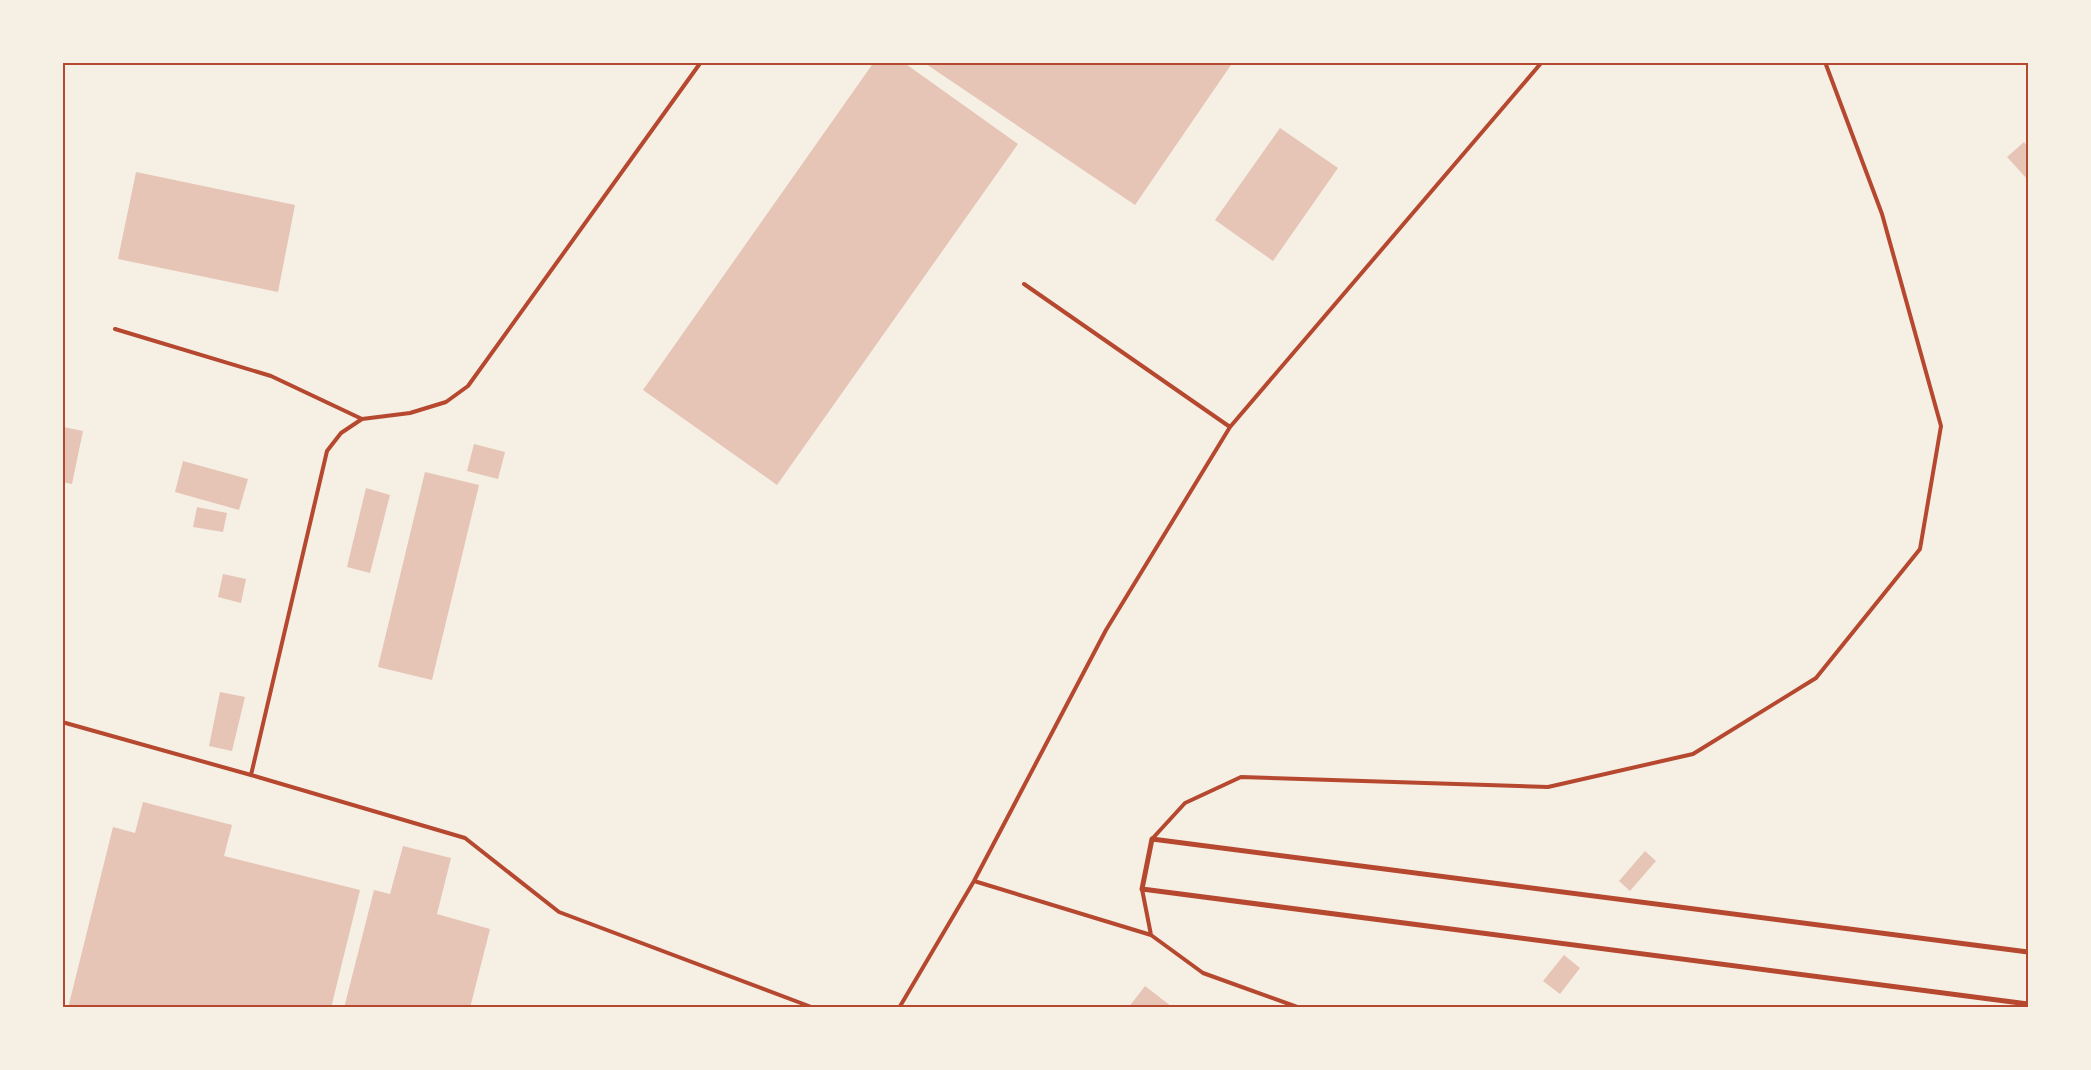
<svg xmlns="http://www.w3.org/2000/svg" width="2091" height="1070" viewBox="0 0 2091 1070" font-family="'Roboto Condensed',sans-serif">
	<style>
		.building { fill: #e6c5b7 }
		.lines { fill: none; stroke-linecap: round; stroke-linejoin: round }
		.service { stroke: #b5482f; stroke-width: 4 }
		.minor { stroke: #b5482f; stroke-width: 5 }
		.neatline { fill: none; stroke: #b5482f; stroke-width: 2 }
	</style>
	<rect width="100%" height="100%" fill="#f6efe4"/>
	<path class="building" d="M 874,62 L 903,62 L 1018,144 L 777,485 L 643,390 Z
		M 923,62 L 1233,62 L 1135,205 Z
		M 1280,128 L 1338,168 L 1273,261 L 1215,220 Z
		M 2024,142 L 2028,147 L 2028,180 L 2007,157 Z
		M 136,172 L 295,205 L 278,292 L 118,259 Z
		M 64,427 L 83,431 L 72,484 L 62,482 Z
		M 474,444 L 505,452 L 498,479 L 467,471 Z
		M 183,461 L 248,479 L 239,510 L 175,492 Z
		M 425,472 L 479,485 L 432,680 L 378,667 Z
		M 366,488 L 390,495 L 370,573 L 347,567 Z
		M 197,507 L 227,513 L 223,532 L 193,527 Z
		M 223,574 L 246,579 L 241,603 L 218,597 Z
		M 220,692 L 245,697 L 232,751 L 209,746 Z
		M 143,802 L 232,825 L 224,856 L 360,890 L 331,1008 L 68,1008 L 113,827 L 135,833 Z
		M 403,846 L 451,858 L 437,914 L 490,929 L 470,1008 L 344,1008 L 374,890 L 390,894 Z
		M 1645,851 L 1656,861 L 1630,891 L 1619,881 Z
		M 1564,955 L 1580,968 L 1560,994 L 1543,981 Z
		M 1145,986 L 1171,1006 L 1170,1008 L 1128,1008 Z"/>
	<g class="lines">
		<path class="service" d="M 1024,284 L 1230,427
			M 115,329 L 271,376 L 362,419
			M 62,722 L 251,775 L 465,838 L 559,912 L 814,1008
			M 251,775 L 327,451 L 341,433 L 362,419 L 410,413 L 446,402 L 468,386 L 701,62
			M 1152,839 L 1185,803 L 1241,777 L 1548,787 L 1693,754 L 1816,678 L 1920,549 L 1941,426 L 1882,214 L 1825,62
			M 974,881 L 1151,935
			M 1142,889 L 1151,935 L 1203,973 L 1300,1008
			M 899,1008 L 974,881 L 1106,630 L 1230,427 L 1542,62"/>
		<path class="minor" d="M 2028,952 L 1152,839 L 1142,889 L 2028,1004"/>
	</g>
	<rect width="2091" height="1070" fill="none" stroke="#f6efe4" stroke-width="128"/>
	<rect x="64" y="64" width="1963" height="942" class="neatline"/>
</svg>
